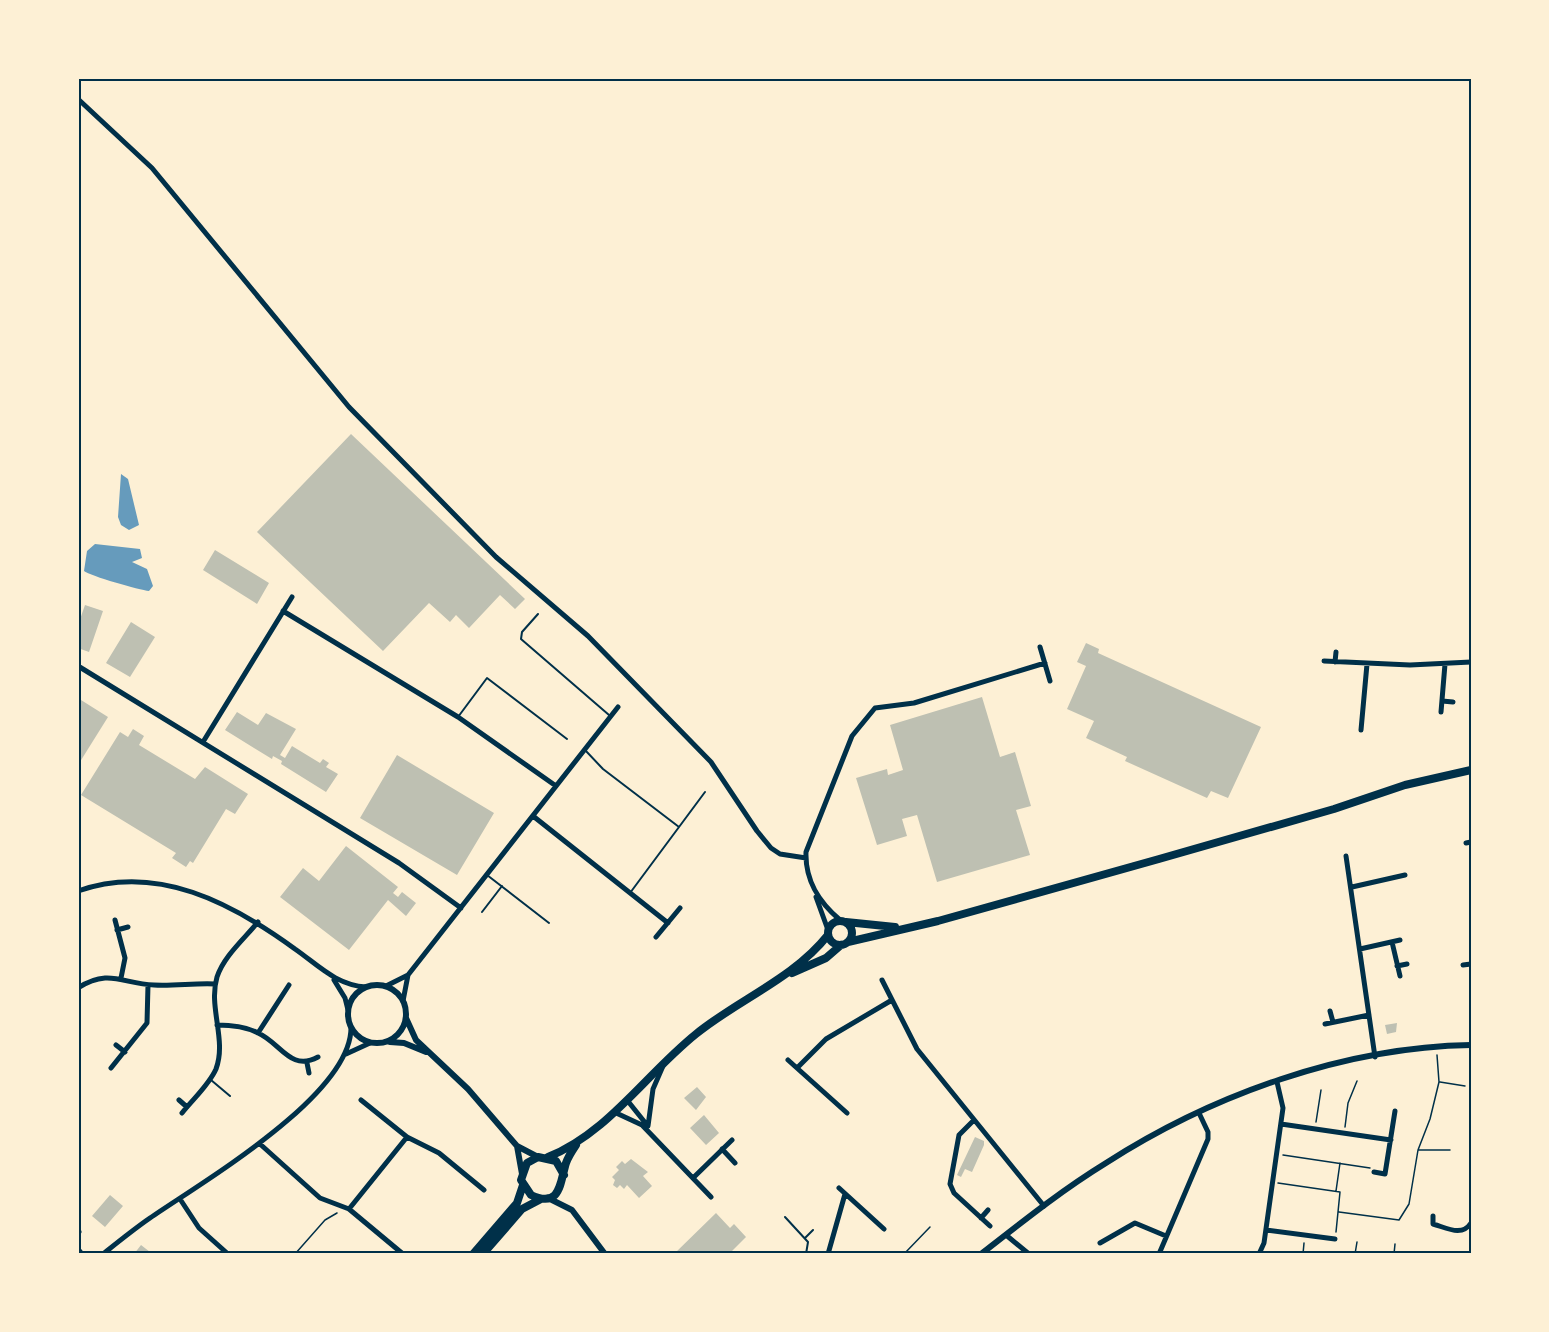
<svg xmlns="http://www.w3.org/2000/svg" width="1549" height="1332" viewBox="0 0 1549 1332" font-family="Merriweather,serif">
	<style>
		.water { fill: #669bbc }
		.building { fill: #bec0b2 }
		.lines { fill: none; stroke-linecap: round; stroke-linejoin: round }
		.path { stroke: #003049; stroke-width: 1.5 }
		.service { stroke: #003049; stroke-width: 2 }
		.minor { stroke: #003049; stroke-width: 5 }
		.tertiary { stroke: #003049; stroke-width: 6 }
		.primary { stroke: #003049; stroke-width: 8 }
		.neatline { fill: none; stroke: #003049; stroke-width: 2 }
	</style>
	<rect width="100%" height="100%" fill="#fdf0d5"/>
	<path class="water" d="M 121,474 L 128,479 L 139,525 L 129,530 L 121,525 L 118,517 Z
		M 95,544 L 140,549 L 142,558 L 132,562 L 147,569 L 153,586 L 149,591 C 140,590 90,576 84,571 L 87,551 Z"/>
	<path class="building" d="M 351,434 L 525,599 L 515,609 L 500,595 L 469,628 L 456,615 L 450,622 L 429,603 L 383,651 L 257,532 Z
		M 215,550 L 269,583 L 257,604 L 203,570 Z
		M 85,605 L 103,611 L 89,652 L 78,648 L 78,625 Z
		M 131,622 L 155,637 L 130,677 L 106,663 Z
		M 1086,643 L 1099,649 L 1098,653 L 1261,727 L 1228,798 L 1211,791 L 1207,798 L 1125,761 L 1127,757 L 1086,738 L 1094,721 L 1067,709 L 1086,666 L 1077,662 Z
		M 982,697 L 1000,757 L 1015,752 L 1031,806 L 1016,810 L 1030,855 L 937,882 L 917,815 L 902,819 L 907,836 L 877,845 L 856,778 L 887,769 L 888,775 L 903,770 L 890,725 Z
		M 81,700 L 108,717 L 78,765 L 78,706 Z
		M 237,712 L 258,725 L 266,713 L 296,729 L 280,755 L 285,758 L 292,746 L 320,763 L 323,759 L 329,763 L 326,767 L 338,774 L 326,792 L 281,764 L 282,761 L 273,756 L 272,759 L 225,730 Z
		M 133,729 L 144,736 L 139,745 L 195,779 L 205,767 L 248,794 L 235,814 L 226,809 L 193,863 L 190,861 L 186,867 L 172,858 L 176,853 L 81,795 L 120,732 L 128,737 Z
		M 397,755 L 494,813 L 457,875 L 360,818 Z
		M 346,846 L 398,887 L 393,893 L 398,897 L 402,892 L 416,903 L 406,916 L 388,900 L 349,950 L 280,897 L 303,868 L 319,881 Z
		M 1397,1023 L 1396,1032 L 1387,1034 L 1385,1025 Z
		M 697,1087 L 706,1097 L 696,1110 L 684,1098 Z
		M 704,1115 L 719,1133 L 706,1145 L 690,1128 Z
		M 975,1137 L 984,1141 L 984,1145 L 972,1172 L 965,1169 L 961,1177 L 957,1175 Z
		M 631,1159 L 648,1172 L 643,1176 L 652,1186 L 639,1198 L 627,1185 L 624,1189 L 620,1185 L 617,1188 L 613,1185 L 615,1180 L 612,1177 L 619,1170 L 616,1167 L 622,1161 L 625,1164 Z
		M 110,1195 L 123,1206 L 105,1227 L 92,1216 Z
		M 716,1213 L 730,1228 L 734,1224 L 746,1237 L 729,1254 L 674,1254 Z
		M 141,1245 L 150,1252 L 149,1254 L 134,1254 Z"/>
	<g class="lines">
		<path class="path" d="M 1440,1082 L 1465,1086
			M 1316,1122 L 1321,1090
			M 1345,1127 L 1348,1103 L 1357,1081
			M 1418,1150 L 1450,1150
			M 1283,1155 L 1370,1168
			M 1278,1183 L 1340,1192 L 1336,1232
			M 1336,1191 L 1340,1163
			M 1339,1212 L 1399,1220 L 1409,1204 L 1418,1150 L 1430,1119 L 1439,1082 L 1437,1055
			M 295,1254 L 325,1220 L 337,1213
			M 904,1254 L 930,1227
			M 1303,1254 L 1304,1243
			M 1355,1254 L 1357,1242
			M 1394,1254 L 1395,1244"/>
		<path class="service" d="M 538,614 L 522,632 L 521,639 L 609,715
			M 458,717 L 487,678 L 567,739
			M 585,750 L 603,769 L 679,827
			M 487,875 L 549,923
			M 630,893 L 705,792
			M 482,912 L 502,886
			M 211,1080 L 230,1096
			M 785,1217 L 808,1242 L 806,1254
			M 805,1238 L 813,1230"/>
		<path class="minor" d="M 78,99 L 152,168 L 349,407 L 496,557 L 588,636 L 711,762 L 757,831 L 771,848 L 780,854 L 806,858
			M 283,611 L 458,717 L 556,786
			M 1040,647 L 1050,681
			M 1324,661 L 1410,665 L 1471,662
			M 1335,662 L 1336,652
			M 78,666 L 399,863 L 461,908
			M 1442,701 L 1453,702
			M 1441,712 L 1445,664
			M 1361,730 L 1367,664
			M 203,742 L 292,597
			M 533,816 L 668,923
			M 1466,843 L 1471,842
			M 1346,856 L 1375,1057
			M 1352,887 L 1405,875
			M 78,891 C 157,863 232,903 295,949 C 318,965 336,985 366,987
			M 816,897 L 828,930
			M 115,920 L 125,958 L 121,978
			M 840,920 C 819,902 805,881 806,852 L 852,736 L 875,708 L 914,703 L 1045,663
			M 117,930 L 128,927
			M 656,937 L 680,908
			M 1392,942 L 1400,976
			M 1360,949 L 1400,940
			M 1463,965 L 1471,964
			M 1397,966 L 1407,964
			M 334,980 L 345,998 L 348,1010
			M 882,980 L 917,1049 L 1044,1206
			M 386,986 L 408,975 L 618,707
			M 78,988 C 109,968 123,984 154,985 C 175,986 195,983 215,984
			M 403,1001 L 408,975
			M 1330,1011 L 1333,1022
			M 1325,1024 L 1369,1015
			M 217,1025 C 231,1025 245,1026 258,1033 C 281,1043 290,1072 318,1057
			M 258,1033 L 289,985
			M 116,1045 L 125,1052
			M 346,1054 L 370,1043
			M 788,1060 L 847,1113
			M 307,1063 L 309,1073
			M 111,1068 L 147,1023 L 148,985
			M 797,1068 L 826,1039 L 892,1000
			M 179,1100 L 187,1107
			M 361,1100 L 407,1137 L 439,1153 L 484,1190
			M 627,1100 L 647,1125
			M 614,1112 L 642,1125 L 711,1197
			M 182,1113 C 193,1099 209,1085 216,1069 C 227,1040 208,1007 217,977 C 224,956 244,939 258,922
			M 974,1120 L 959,1135 L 950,1184 L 954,1193 L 990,1226
			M 1281,1124 L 1391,1140
			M 648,1126 L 653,1089 L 663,1066
			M 260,1144 L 320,1198 L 349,1209 L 403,1254
			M 722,1149 L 735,1163
			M 1374,1172 L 1385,1174 L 1395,1111
			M 693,1178 L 732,1140
			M 839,1188 L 884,1229
			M 180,1199 L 199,1228 L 228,1254
			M 349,1209 L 407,1137
			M 1433,1216 L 1433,1224 C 1447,1228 1462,1237 1471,1223
			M 981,1218 L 988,1210
			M 1266,1230 L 1335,1239
			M 78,1234 L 79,1232
			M 1006,1235 L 1029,1254
			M 1100,1243 L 1135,1223 L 1166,1236
			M 78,1249 L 82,1254
			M 103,1254 C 118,1242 134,1229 150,1218 C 202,1182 352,1095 351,1027
			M 828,1254 L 845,1194
			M 1159,1254 L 1208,1139 L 1208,1132 L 1199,1113
			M 1259,1254 L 1264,1243 L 1283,1108 L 1277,1082"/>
		<path class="tertiary" d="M348 1014a29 29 0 1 1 58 0a29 29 0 1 1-58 0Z
			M 406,1018 L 416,1040 L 468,1089 L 517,1146 L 538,1157
			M 390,1042 L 404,1043 L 426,1052
			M 517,1146 L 522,1174
			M 548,1198 L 572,1210 L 605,1254
			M 981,1254 C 1022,1222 1062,1190 1106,1163 C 1212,1095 1344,1047 1471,1045"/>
		<path class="primary" d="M828 933a12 12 0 1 1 24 0a12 12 0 1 1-24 0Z
			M 846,922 L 895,927
			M 848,942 L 938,921 L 1159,859 L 1334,809 L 1405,785 L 1471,770
			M 792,973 L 826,958 L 841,945
			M 548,1157 C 608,1133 646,1074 696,1034 C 739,999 793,979 828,935
			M 564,1175 L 556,1161 L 538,1157 L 527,1163 L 521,1180 L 531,1195 C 561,1209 560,1182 566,1163 C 568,1157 572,1151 576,1145
			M 473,1254 L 517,1203 L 523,1185
			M 483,1254 L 522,1209 L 541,1199"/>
	</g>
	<rect width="1549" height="1332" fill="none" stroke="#fdf0d5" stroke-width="159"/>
	<rect x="80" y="80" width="1390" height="1172" class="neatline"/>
</svg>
